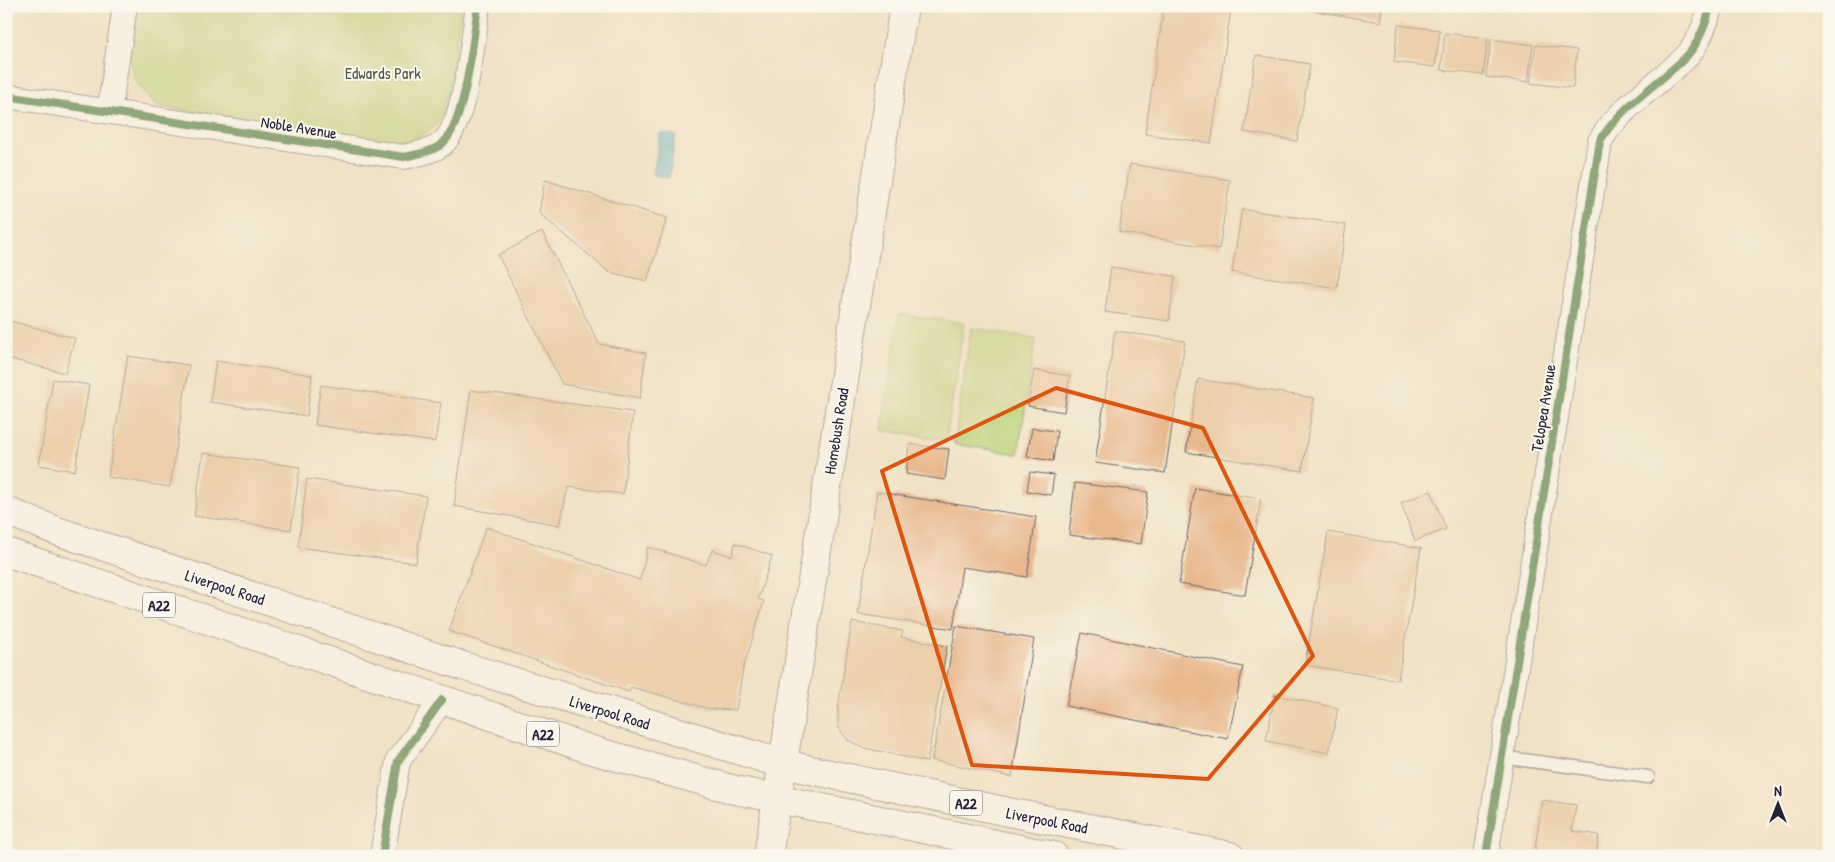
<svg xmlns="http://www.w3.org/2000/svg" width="1835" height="862" viewBox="0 0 1835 862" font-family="'Patrick Hand',sans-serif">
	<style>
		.green { fill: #bad277; stroke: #6e7a59 }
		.water { fill: #48aec7; stroke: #356881 }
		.building { fill: #e8b88d }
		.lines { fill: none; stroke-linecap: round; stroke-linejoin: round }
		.lane-casing { stroke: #6a656b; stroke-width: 15 }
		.street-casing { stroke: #6a656b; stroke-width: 26 }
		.secondary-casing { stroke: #6a656b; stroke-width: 30 }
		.highway-casing { stroke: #6a656b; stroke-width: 30 }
		.lane { stroke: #fff; stroke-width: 12 }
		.street { stroke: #fff; stroke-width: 24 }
		.secondary { stroke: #fff; stroke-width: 28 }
		.highway { stroke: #fff; stroke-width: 28 }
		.cycleway-casing { stroke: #fbf7ec; stroke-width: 11 }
		.cycleway { stroke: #1b5e20; stroke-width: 8 }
		.marked { fill: none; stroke: #de560e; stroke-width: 4; stroke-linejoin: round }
		.labels { text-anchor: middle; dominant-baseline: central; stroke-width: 4; stroke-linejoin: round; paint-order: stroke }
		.shield { fill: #fbf7ec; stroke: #636270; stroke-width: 1 }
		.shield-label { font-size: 15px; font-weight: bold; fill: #22223b }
		.park-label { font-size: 16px; fill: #50574d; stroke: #fbf7ec }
		.street-label { font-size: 16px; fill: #22223b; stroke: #fbf7ec }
	</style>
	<rect width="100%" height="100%" fill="#fbf7ec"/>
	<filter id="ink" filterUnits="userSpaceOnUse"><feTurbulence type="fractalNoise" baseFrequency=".02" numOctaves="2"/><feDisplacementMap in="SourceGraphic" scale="10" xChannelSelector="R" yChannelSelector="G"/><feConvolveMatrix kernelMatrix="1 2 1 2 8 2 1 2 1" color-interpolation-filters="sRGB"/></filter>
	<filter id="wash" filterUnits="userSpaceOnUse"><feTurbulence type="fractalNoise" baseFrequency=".0096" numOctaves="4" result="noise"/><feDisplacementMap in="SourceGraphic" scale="20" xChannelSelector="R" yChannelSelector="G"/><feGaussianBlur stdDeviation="1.12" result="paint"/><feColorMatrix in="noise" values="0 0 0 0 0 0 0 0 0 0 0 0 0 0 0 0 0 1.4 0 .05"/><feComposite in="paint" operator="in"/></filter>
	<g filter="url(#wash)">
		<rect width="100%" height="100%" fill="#f0e2c4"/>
		<path class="green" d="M 136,6 L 462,6 C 458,29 450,104 440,120 C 430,135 413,140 396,142 L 161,107 C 119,79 130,49 136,6 Z
			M 899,314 L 964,323 L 946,440 L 882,430 Z
			M 971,328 L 1036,338 L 1018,454 L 954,444 Z"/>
		<path class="water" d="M 660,133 L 676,135 L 669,178 L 653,175 Z"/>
		<g id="blocks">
			<path class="building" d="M 1164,6 L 1213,6 L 1231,9 L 1211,143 L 1145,134 Z
				M 1286,6 L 1382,6 L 1380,22 Z
				M 1579,6 L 1606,6 L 1605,12 Z
				M 1398,25 L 1440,30 L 1435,67 L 1394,62 Z
				M 1445,33 L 1488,38 L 1483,75 L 1441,70 Z
				M 1491,39 L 1533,45 L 1528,82 L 1486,77 Z
				M 1536,45 L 1577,50 L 1573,88 L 1530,83 Z
				M 1256,55 L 1310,64 L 1297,141 L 1244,132 Z
				M 1130,164 L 1230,180 L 1219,249 L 1119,232 Z
				M 545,180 L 667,218 L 647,281 L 609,272 L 539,213 Z
				M 1242,209 L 1346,225 L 1337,288 L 1232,272 Z
				M 542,232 L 599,344 L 646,353 L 640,398 L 562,384 L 498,255 Z
				M 1111,267 L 1175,276 L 1169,321 L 1105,312 Z
				M 6,320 L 75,338 L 65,373 L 6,358 Z
				M 1115,331 L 1185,341 L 1165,473 L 1095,463 Z
				M 128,356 L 189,365 L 170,487 L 108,477 Z
				M 216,361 L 312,375 L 307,416 L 210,402 Z
				M 1034,370 L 1070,376 L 1064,412 L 1028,406 Z
				M 53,379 L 89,385 L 75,471 L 39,465 Z
				M 1198,379 L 1314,398 L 1302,471 L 1186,452 Z
				M 321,385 L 441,403 L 435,442 L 315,425 Z
				M 471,390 L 633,412 L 623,494 L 568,487 L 560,525 L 454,506 Z
				M 1032,428 L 1057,431 L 1053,461 L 1027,457 Z
				M 909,444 L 949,449 L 945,480 L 906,474 Z
				M 203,453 L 300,467 L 291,530 L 194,516 Z
				M 1030,472 L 1054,475 L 1051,495 L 1027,491 Z
				M 307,479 L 426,496 L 416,563 L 298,547 Z
				M 1075,483 L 1148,492 L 1141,544 L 1069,535 Z
				M 1195,488 L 1261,499 L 1245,595 L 1179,584 Z
				M 1431,491 L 1446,529 L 1415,541 L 1401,503 Z
				M 877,492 L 1036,517 L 1027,577 L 962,567 L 953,629 L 858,614 Z
				M 486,527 L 640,580 L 648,547 L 706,565 L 712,550 L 732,556 L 735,543 L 772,556 L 758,599 L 764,601 L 743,669 L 736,710 L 710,709 L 631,687 L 629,692 L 449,631 Z
				M 1328,532 L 1421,548 L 1398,680 L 1305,665 Z
				M 852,622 L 903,631 L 901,637 L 947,646 L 927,762 L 861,747 L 848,740 L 838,727 L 838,708 Z
				M 956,626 L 1034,639 L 1012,777 L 932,760 Z
				M 1082,633 L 1243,667 L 1228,739 L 1066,706 Z
				M 1275,695 L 1338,708 L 1329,753 L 1266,741 Z
				M 1542,800 L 1576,805 L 1572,831 L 1599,835 L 1596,856 L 1534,856 Z"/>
		</g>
	</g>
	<g filter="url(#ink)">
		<use href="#blocks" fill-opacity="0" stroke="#6a656b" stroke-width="1"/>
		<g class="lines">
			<defs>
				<path id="lane" d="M 1501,757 L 1648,777"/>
				<path id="street" d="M 6,96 L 404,157 C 417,154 433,152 443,143 C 466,122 473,38 478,6
					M 109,112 L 125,6
					M 382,856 L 398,761 L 442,700
					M 1486,856 L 1600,141 C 1620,107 1657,85 1685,58 C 1697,46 1707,23 1710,6"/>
				<path id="secondary" d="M 768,856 L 904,6"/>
				<path id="highway" d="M 6,511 L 57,531 L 463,666 L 783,764 L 1013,813 L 1230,856
					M 6,552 L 592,750 L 735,790 L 1054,856"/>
			</defs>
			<use href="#lane" class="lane-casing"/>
			<use href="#street" class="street-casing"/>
			<use href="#secondary" class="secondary-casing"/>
			<use href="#highway" class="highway-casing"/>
			<use href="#lane" class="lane"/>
			<use href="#street" class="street"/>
			<use href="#secondary" class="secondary"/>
			<use href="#highway" class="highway"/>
			<defs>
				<path id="cycleway" d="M 6,96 L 404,157 C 417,154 433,152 443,143 C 466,122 473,38 478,6
					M 382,856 L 398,761 L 442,700
					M 1486,856 L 1600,141 C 1620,107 1657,85 1685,58 C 1697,46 1707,23 1710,6"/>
			</defs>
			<use href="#cycleway" class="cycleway-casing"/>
			<use href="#cycleway" class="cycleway"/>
		</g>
	</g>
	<path d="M0 0H1835V862H0ZM 1056,388 L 1203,428 L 1313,656 L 1208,779 L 972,765 L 882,471 Z" fill="#f0e2c4" fill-opacity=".55" fill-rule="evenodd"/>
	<path class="marked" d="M 1056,388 L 1203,428 L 1313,656 L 1208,779 L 972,765 L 882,471 Z"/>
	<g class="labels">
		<g class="shield">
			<rect x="143" y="592.5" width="32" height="25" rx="4"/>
			<rect x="527" y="721.5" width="32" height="25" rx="4"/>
			<rect x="950" y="790.5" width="32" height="25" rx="4"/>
		</g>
		<g class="shield-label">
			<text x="159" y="605">A22</text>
			<text x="543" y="734">A22</text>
			<text x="966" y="803">A22</text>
		</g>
		<g class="park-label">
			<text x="383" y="73">Edwards Park</text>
		</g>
		<g class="street-label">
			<text transform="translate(299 127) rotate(9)">Noble Avenue</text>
			<text transform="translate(1543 408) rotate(-81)">Telopea Avenue</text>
			<text transform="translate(836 431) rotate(-81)">Homebush Road</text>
			<text transform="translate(225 587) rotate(18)">Liverpool Road</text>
			<text transform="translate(610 712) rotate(17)">Liverpool Road</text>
			<text transform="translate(1047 820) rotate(11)">Liverpool Road</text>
		</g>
	</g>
	<rect width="1835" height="862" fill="none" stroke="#fbf7ec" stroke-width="25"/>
	<g transform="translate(1778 804)" stroke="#fbf7ec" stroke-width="4" paint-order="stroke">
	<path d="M0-4L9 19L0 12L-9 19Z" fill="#22223b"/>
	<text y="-8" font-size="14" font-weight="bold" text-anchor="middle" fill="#22223b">N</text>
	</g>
</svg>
